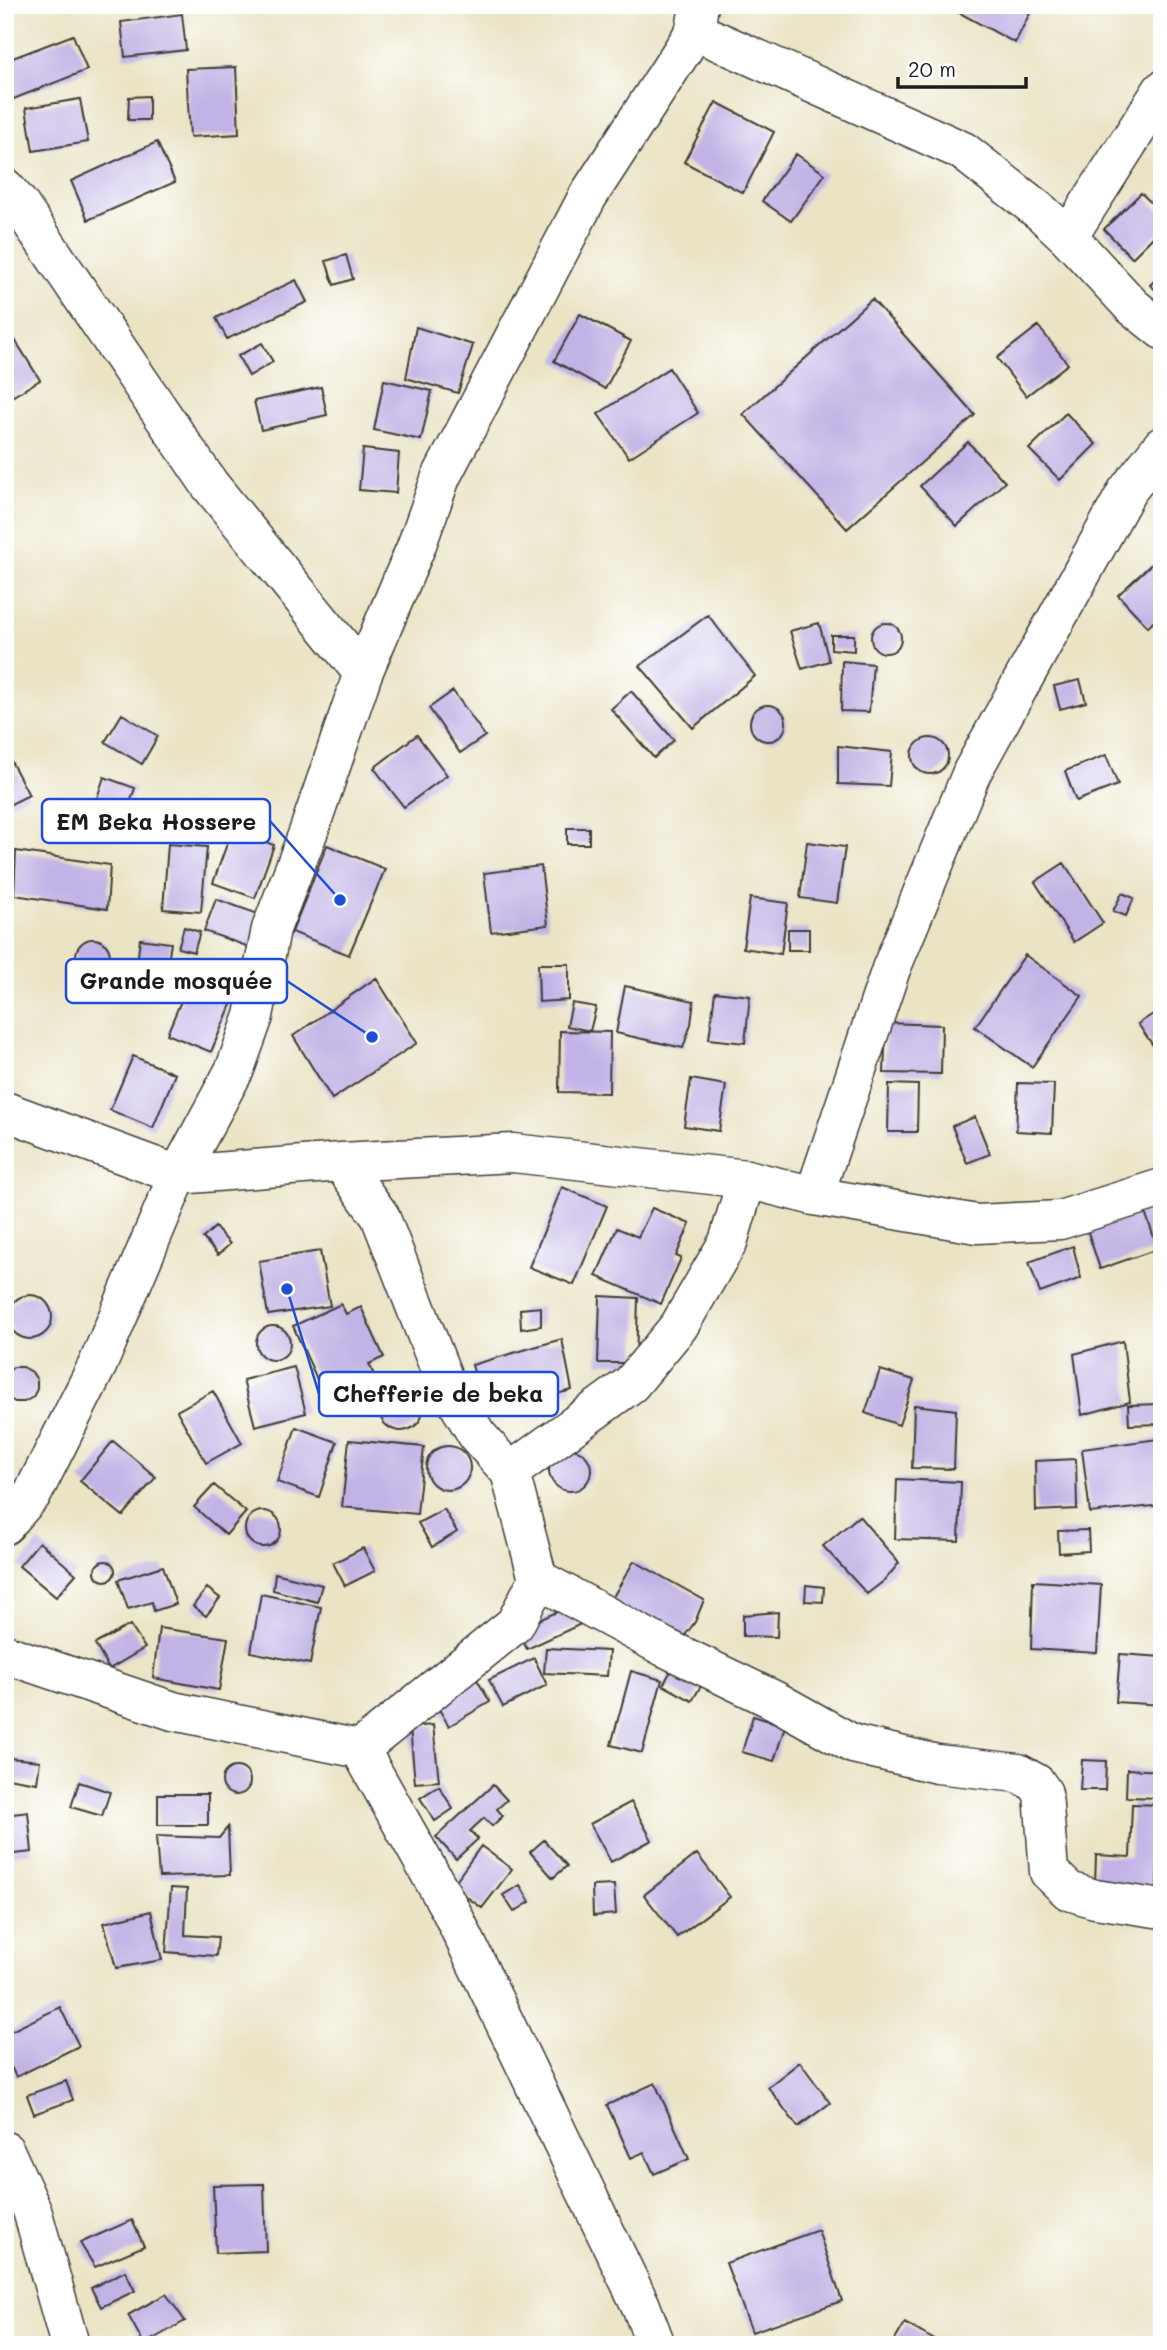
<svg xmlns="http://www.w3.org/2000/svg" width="1167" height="2350" viewBox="0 0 1167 2350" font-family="Mali,sans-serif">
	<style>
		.building { fill: #c1b3e5 }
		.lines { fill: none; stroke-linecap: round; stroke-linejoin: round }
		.minor-casing { stroke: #3b3a35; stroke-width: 41 }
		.minor { stroke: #fff; stroke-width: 38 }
		.leader { fill: none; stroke: #1d4ed8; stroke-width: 2.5 }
		.callout-dot { fill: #1d4ed8; stroke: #fff; stroke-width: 2.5 }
		.callout { fill: #fff; stroke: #1d4ed8; stroke-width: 2.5 }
		.callout-label { font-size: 23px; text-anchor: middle; font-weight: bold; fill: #1c1c1c }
	</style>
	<rect width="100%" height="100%" fill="#fff"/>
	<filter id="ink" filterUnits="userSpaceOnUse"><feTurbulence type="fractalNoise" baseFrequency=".0143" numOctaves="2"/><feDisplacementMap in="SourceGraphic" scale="14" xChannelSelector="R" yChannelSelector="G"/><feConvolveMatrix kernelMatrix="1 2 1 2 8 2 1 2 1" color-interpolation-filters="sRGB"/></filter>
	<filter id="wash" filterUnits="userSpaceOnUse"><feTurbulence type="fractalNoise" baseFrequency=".00686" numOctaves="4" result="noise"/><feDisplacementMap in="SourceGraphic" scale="28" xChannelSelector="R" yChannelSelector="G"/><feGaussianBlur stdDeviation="1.57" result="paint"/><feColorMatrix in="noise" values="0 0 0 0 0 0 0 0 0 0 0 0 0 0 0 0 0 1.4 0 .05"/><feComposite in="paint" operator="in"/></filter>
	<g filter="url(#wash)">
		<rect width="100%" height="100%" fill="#eae3c4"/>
		<g id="blocks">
			<path class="building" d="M 360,5 L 413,5 L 413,9 L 360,9 Z
				M 945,5 L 1034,5 L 1015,43 Z
				M 182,14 L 186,50 L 125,57 L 121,22 Z
				M 73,35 L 87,70 L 11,100 L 5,84 L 5,61 Z
				M 236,67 L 239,134 L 190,137 L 186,69 Z
				M 149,96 L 149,120 L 128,120 L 129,97 Z
				M 80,99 L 88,142 L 33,151 L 26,108 Z
				M 716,102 L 774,132 L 743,193 L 684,162 Z
				M 157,142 L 175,182 L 88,220 L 71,181 Z
				M 796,154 L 825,174 L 791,221 L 762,201 Z
				M 1141,193 L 1162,213 L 1162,228 L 1132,258 L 1104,229 Z
				M 346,255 L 353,279 L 334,285 L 326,261 Z
				M 1162,273 L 1162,296 L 1150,285 Z
				M 296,280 L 307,302 L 227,339 L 216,318 Z
				M 872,299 L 975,415 L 847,529 L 743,414 Z
				M 580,314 L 631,341 L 605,389 L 554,361 Z
				M 5,324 L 40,380 L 5,401 Z
				M 1038,326 L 1068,364 L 1026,396 L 997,358 Z
				M 416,327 L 473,345 L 458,393 L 406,378 Z
				M 262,343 L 273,362 L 249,376 L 238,356 Z
				M 669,368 L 698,413 L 629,458 L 598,414 Z
				M 384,380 L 432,391 L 421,440 L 374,430 Z
				M 321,387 L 327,415 L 261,430 L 254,401 Z
				M 1066,413 L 1096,444 L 1060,480 L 1029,449 Z
				M 968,442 L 1005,482 L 957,526 L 920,486 Z
				M 363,449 L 399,453 L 396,493 L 359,490 Z
				M 1162,554 L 1162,614 L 1148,627 L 1118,595 Z
				M 708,615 L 755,676 L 693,728 L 640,666 Z
				M 819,623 L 829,661 L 802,669 L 790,631 Z
				M871 638a15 15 0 1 1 30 0a15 15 0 1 1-30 0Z
				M 831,635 L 854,635 L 854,651 L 831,649 Z
				M 842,661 L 873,664 L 869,712 L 841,711 Z
				M 1080,680 L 1086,702 L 1060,709 L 1054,686 Z
				M 453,691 L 485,736 L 460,753 L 429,708 Z
				M 631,691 L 674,740 L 654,758 L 611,709 Z
				M750 723a18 18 0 1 1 36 0a18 18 0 1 1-36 0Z
				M 122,714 L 158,736 L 142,764 L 105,742 Z
				M 417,735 L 447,775 L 404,807 L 374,768 Z
				M912 756a18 18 0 1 1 36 0a18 18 0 1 1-36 0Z
				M 838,746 L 892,752 L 889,786 L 838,784 Z
				M 5,750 L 29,795 L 5,807 Z
				M 1106,755 L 1118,785 L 1076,801 L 1065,771 Z
				M 104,777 L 135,788 L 118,838 L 87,828 Z
				M 567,828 L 589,828 L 589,844 L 567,844 Z
				M 232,830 L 274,845 L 255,898 L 213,883 Z
				M 807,842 L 845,847 L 837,903 L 800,898 Z
				M 168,844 L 207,847 L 201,912 L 163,909 Z
				M 327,845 L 385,869 L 349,955 L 292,932 Z
				M 16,851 L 110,865 L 107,909 L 14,895 Z
				M 1064,863 L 1103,923 L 1074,942 L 1035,882 Z
				M 541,866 L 548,925 L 491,932 L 484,873 Z
				M 1122,893 L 1134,898 L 1126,916 L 1113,911 Z
				M 750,898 L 788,903 L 781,954 L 743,948 Z
				M 216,899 L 264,916 L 252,948 L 204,931 Z
				M 184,927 L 200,932 L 194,952 L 178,948 Z
				M 788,929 L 809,929 L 809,950 L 788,950 Z
				M76 956a17 17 0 1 1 34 0a17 17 0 1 1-34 0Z
				M 140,939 L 171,943 L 166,975 L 136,972 Z
				M 1025,955 L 1082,996 L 1032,1067 L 975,1027 Z
				M 197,963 L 241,981 L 211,1052 L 167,1034 Z
				M 538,964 L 569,964 L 569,1000 L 539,1002 Z
				M 376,978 L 417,1043 L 332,1099 L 293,1036 Z
				M 625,986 L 694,1001 L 691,1024 L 683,1048 L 616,1033 Z
				M 715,992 L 750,996 L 745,1043 L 709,1039 Z
				M 572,1003 L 596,1007 L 590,1031 L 567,1026 Z
				M 1162,1008 L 1162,1058 L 1138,1024 Z
				M 886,1023 L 942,1025 L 941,1074 L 884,1073 Z
				M 560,1031 L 610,1032 L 609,1093 L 559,1092 Z
				M 133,1056 L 175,1074 L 153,1128 L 110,1110 Z
				M 691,1079 L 726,1085 L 719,1131 L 684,1126 Z
				M 1018,1083 L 1054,1084 L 1052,1133 L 1016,1131 Z
				M 889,1084 L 918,1085 L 917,1132 L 888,1132 Z
				M 975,1117 L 990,1154 L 967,1163 L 952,1126 Z
				M 562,1187 L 607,1206 L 574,1285 L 529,1267 Z
				M 652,1208 L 690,1224 L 676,1256 L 681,1258 L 661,1304 L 596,1276 L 617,1228 L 638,1237 Z
				M 1144,1209 L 1158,1249 L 1100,1269 L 1087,1229 Z
				M 215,1227 L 230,1244 L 218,1255 L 203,1238 Z
				M 1073,1246 L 1081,1278 L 1040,1293 L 1029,1262 Z
				M 320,1251 L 330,1306 L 268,1315 L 259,1261 Z
				M8 1317a22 22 0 1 1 44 0a22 22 0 1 1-44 0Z
				M 600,1296 L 638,1298 L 636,1363 L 598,1363 Z
				M 341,1304 L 346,1314 L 361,1307 L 384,1357 L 369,1364 L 379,1386 L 330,1408 L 293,1326 Z
				M 541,1307 L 541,1326 L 521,1329 L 520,1309 Z
				M256 1343a17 17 0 1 1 34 0a17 17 0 1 1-34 0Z
				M 562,1339 L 572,1390 L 511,1406 L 510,1399 L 483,1407 L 472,1365 Z
				M 1123,1341 L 1130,1402 L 1082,1415 L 1074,1354 Z
				M 14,1367 L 23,1367 L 32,1372 L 37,1380 L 37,1389 L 33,1397 L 24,1402 L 15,1402 L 5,1396 L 5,1373 Z
				M 294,1367 L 306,1413 L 255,1426 L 243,1380 Z
				M 880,1370 L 914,1380 L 899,1425 L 865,1413 Z
				M379 1409a22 22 0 1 1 44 0a22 22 0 1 1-44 0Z
				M 213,1391 L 242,1443 L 206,1463 L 177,1411 Z
				M 1162,1404 L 1162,1424 L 1129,1425 L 1128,1405 Z
				M 914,1405 L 956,1410 L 954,1469 L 912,1468 Z
				M 296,1427 L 337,1442 L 319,1497 L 277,1482 Z
				M 1158,1439 L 1162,1468 L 1162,1505 L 1090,1513 L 1082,1449 Z
				M 349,1440 L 424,1447 L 417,1514 L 342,1507 Z
				M 113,1441 L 156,1477 L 123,1516 L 80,1481 Z
				M426 1468a22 22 0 1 1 44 0a22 22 0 1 1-44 0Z
				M549 1470a21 21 0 1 1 42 0a21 21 0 1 1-42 0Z
				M 1076,1459 L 1077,1509 L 1036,1511 L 1035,1461 Z
				M 897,1479 L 961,1482 L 959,1541 L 895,1539 Z
				M 214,1485 L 246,1512 L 226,1535 L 194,1507 Z
				M 444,1509 L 457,1532 L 432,1547 L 418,1523 Z
				M245 1529a18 18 0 1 1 36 0a18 18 0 1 1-36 0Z
				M 859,1516 L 899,1563 L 885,1580 L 867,1594 L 823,1546 Z
				M 1088,1530 L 1089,1551 L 1059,1553 L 1058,1531 Z
				M 39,1542 L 76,1574 L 56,1597 L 19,1566 Z
				M 363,1548 L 375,1571 L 345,1586 L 333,1563 Z
				M95 1571a10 10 0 1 1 20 0a10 10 0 1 1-20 0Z
				M 634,1561 L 704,1600 L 695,1622 L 680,1642 L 610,1602 Z
				M 163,1566 L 176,1604 L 154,1611 L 152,1602 L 128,1609 L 118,1580 Z
				M 275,1573 L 322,1585 L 317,1602 L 273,1590 Z
				M 1033,1581 L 1101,1585 L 1097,1653 L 1031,1649 Z
				M 806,1585 L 824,1587 L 823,1602 L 805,1601 Z
				M 207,1588 L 220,1598 L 206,1616 L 193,1606 Z
				M 261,1594 L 321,1607 L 310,1664 L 251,1652 Z
				M 572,1605 L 581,1624 L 527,1649 L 517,1630 Z
				M 778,1612 L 777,1637 L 743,1636 L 743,1615 Z
				M 130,1625 L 145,1648 L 109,1669 L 95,1644 Z
				M 159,1628 L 228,1638 L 219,1690 L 153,1678 Z
				M 546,1648 L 609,1651 L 607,1676 L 544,1673 Z
				M 1120,1654 L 1162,1657 L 1162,1705 L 1116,1702 Z
				M 534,1658 L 547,1685 L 503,1707 L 489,1680 Z
				M 677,1660 L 707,1676 L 692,1701 L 663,1685 Z
				M 631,1671 L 662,1680 L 642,1753 L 611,1745 Z
				M 475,1676 L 490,1702 L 449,1726 L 434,1701 Z
				M 753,1716 L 785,1726 L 774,1761 L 742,1752 Z
				M 433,1725 L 439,1781 L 415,1783 L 410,1727 Z
				M 9,1758 L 40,1761 L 37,1783 L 7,1778 Z
				M 1082,1760 L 1106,1761 L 1105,1790 L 1080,1790 Z
				M222 1781a14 14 0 1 1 28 0a14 14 0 1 1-28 0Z
				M 1127,1769 L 1162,1771 L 1162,1798 L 1126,1797 Z
				M 79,1782 L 110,1792 L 102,1816 L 71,1807 Z
				M 493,1785 L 507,1800 L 497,1809 L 503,1816 L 492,1826 L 484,1818 L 470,1831 L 478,1839 L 456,1859 L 436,1837 Z
				M 439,1786 L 453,1809 L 435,1821 L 420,1798 Z
				M 158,1794 L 208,1794 L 208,1825 L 158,1825 Z
				M 631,1802 L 652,1840 L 611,1862 L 590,1824 Z
				M 1132,1804 L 1160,1805 L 1157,1890 L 1095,1885 L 1096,1855 L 1130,1857 Z
				M 28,1812 L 32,1852 L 5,1855 L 5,1815 Z
				M 228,1827 L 230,1875 L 159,1877 L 156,1836 L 219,1838 Z
				M 544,1840 L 567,1866 L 553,1878 L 530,1852 Z
				M 481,1846 L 512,1869 L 482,1908 L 452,1886 Z
				M 697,1854 L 730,1897 L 677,1937 L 644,1895 Z
				M 520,1885 L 530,1902 L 514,1912 L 503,1895 Z
				M 614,1885 L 616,1914 L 593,1916 L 592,1886 Z
				M 171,1888 L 187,1889 L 185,1935 L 218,1937 L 216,1956 L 166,1952 Z
				M 151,1911 L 162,1960 L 116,1968 L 104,1923 Z
				M 60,2007 L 79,2046 L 16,2077 L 5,2055 L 5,2034 Z
				M 800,2062 L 830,2103 L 798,2127 L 768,2087 Z
				M 66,2081 L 73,2100 L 34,2114 L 27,2095 Z
				M 655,2083 L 689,2159 L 654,2174 L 644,2152 L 631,2158 L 607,2105 Z
				M 264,2184 L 266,2251 L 216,2253 L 213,2185 Z
				M 132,2220 L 144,2246 L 95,2267 L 80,2243 Z
				M 818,2230 L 842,2301 L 752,2332 L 726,2263 Z
				M 125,2271 L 135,2291 L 101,2307 L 91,2288 Z
				M 166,2294 L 185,2321 L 144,2344 L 128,2315 Z
				M 905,2323 L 943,2345 L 892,2345 Z"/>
		</g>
	</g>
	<g filter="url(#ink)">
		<use href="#blocks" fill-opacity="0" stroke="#3b3a35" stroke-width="2"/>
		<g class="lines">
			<defs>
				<path id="minor" d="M 695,31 L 963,151 L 1042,213 L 1068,237 L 1132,306 L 1162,330
					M 5,188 L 19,204 L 210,485 L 363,673
					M 1068,237 L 1162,90
					M 5,1111 L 178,1175 L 341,1162 L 513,1153 L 747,1179 L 814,1196 L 977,1224 L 1060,1220 L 1162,1188
					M 341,1162 L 380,1216 L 444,1380 L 477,1435 L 510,1472 L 538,1579 L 515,1624 L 360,1749
					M 814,1196 L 891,969 L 972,772 L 1127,491 L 1162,446
					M 510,1472 L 631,1384 L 679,1326 L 728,1242 L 747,1179
					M 5,1525 L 33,1493 L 98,1364 L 178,1175 L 235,1069 L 254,1016 L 271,929 L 308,833 L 363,673 L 416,547 L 441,477 L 588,196 L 695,31 L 699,5
					M 538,1579 L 664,1647 L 776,1701 L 853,1744 L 937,1764 L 1018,1773 L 1036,1783 L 1043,1793 L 1049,1872 L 1069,1891 L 1095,1899 L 1162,1909
					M 5,1654 L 173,1711 L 360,1749 L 451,1911 L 641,2306 L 656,2345
					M 5,2151 L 32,2210 L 70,2345"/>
			</defs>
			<use href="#minor" class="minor-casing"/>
			<use href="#minor" class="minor"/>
		</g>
	</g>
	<path class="leader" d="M340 900L270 821M372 1037L287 981M287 1289L319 1394"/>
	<g class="callout-dot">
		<circle cx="340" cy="900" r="7"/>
		<circle cx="372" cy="1037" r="7"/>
		<circle cx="287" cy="1289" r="7"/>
	</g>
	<g class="callout">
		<rect x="42" y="799" width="228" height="44" rx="7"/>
		<rect x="66" y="959" width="221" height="44" rx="7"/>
		<rect x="319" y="1372" width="239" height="44" rx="7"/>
	</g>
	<g class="callout-label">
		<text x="156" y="830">EM Beka Hossere</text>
		<text x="176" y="989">Grande mosquée</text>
		<text x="438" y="1402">Chefferie de beka</text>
	</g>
	<rect width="1167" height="2350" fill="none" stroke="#fff" stroke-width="28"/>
	<path d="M898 77v10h128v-10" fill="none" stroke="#1c1c1c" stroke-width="3.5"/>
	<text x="908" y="77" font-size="21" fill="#1c1c1c" stroke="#ffffff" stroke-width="5" paint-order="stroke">20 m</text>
</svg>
